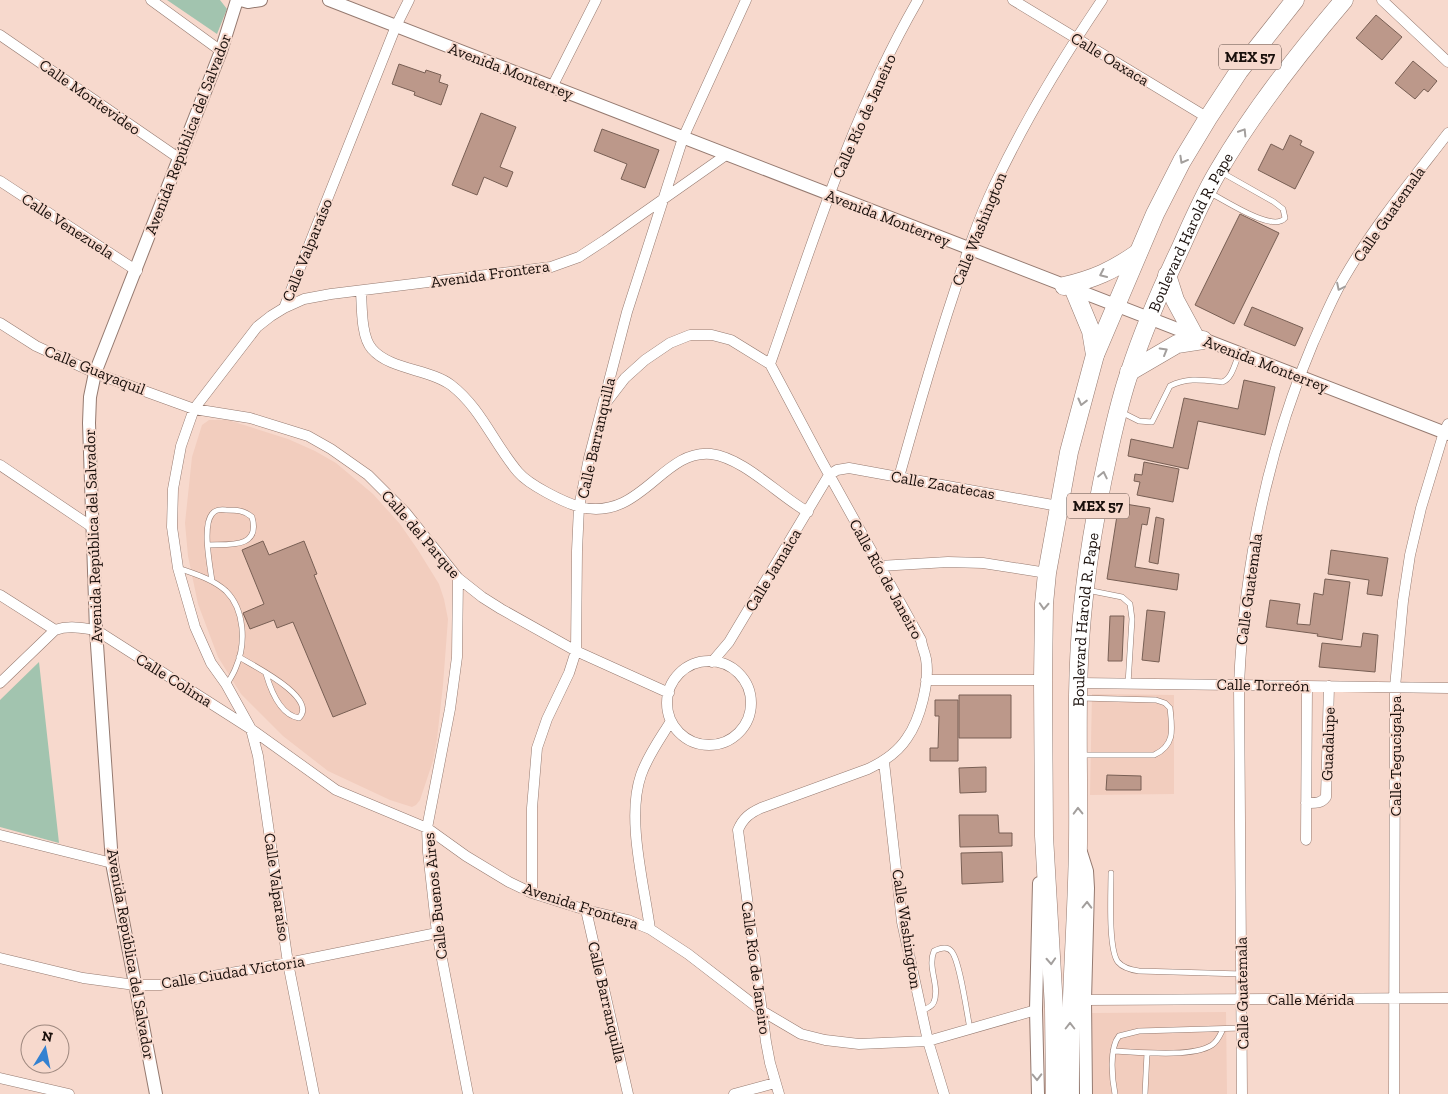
<svg xmlns="http://www.w3.org/2000/svg" width="1448" height="1094" viewBox="0 0 1448 1094" font-family="'Zilla Slab',serif">
	<style>
		.built { fill: #f2cdbe }
		.green { fill: #a2c4af }
		.building { fill: #bc988a; stroke: #785f54 }
		.lines { fill: none; stroke-linecap: round; stroke-linejoin: round }
		.service-casing { stroke: #957a70; stroke-width: 6 }
		.minor-casing { stroke: #957a70; stroke-width: 11 }
		.tertiary-casing { stroke: #957a70; stroke-width: 14 }
		.trunk-casing { stroke: #957a70; stroke-width: 19 }
		.service { stroke: #fff; stroke-width: 5 }
		.minor { stroke: #fff; stroke-width: 10 }
		.tertiary { stroke: #fff; stroke-width: 12 }
		.trunk { stroke: #fff; stroke-width: 18 }
		.oneway { stroke: #a39f9d }
		.labels { text-anchor: middle; dominant-baseline: central; stroke-width: 4; stroke-linejoin: round; paint-order: stroke }
		.shield { fill: #f7d9cd; stroke: #5c4c45; stroke-width: 1 }
		.shield-label { font-size: 15px; font-weight: bold; fill: #190f0b }
		.street-label { font-size: 16px; fill: #190f0b; stroke: #f7d9cd }
	</style>
	<rect width="100%" height="100%" fill="#f7d9cd"/>
	<path class="built" d="M 209,420 L 228,420 L 288,439 L 315,451 L 336,463 L 373,494 L 400,524 L 418,550 L 439,584 L 444,599 L 448,619 L 443,685 L 437,739 L 433,761 L 420,800 L 416,805 L 412,807 L 390,800 L 328,771 L 283,736 L 241,694 L 218,657 L 198,604 L 188,556 L 185,523 L 192,457 L 202,425 Z
		M 1092,694 L 1174,695 L 1174,794 L 1090,795 Z
		M 1226,1012 L 1227,1094 L 1093,1094 L 1092,1013 Z"/>
	<path class="green" d="M 167,0 L 220,0 L 227,9 L 217,34 Z
		M 39,662 L 59,843 L 0,827 L 0,700 Z"/>
	<path class="building" d="M 1376,15 L 1402,37 L 1382,60 L 1356,38 Z
		M 1413,61 L 1437,81 L 1428,92 L 1424,89 L 1415,99 L 1395,83 Z
		M 399,64 L 425,73 L 426,70 L 441,75 L 439,82 L 448,85 L 441,105 L 414,95 L 415,92 L 392,84 Z
		M 481,113 L 516,127 L 500,167 L 513,172 L 507,187 L 484,177 L 477,195 L 452,185 Z
		M 602,129 L 659,150 L 645,188 L 621,179 L 627,164 L 594,151 Z
		M 1290,135 L 1302,141 L 1300,145 L 1314,152 L 1295,189 L 1258,170 L 1271,144 L 1283,150 Z
		M 1240,214 L 1279,233 L 1234,324 L 1195,305 Z
		M 1252,307 L 1303,328 L 1295,346 L 1244,325 Z
		M 1244,380 L 1275,387 L 1265,435 L 1198,421 L 1188,469 L 1128,456 L 1131,439 L 1173,448 L 1184,398 L 1238,409 Z
		M 1144,462 L 1179,469 L 1173,502 L 1137,495 L 1140,482 L 1134,481 L 1135,474 L 1142,475 Z
		M 1119,503 L 1150,508 L 1147,525 L 1142,524 L 1135,567 L 1179,574 L 1177,590 L 1107,579 Z
		M 1156,517 L 1164,519 L 1158,564 L 1149,562 Z
		M 263,541 L 269,555 L 304,541 L 317,574 L 314,575 L 366,704 L 333,717 L 293,622 L 277,628 L 274,620 L 250,629 L 243,613 L 264,604 L 242,550 Z
		M 1331,550 L 1388,558 L 1382,596 L 1367,594 L 1369,580 L 1328,574 Z
		M 1325,579 L 1350,582 L 1342,640 L 1317,636 L 1318,634 L 1266,627 L 1270,600 L 1300,604 L 1297,624 L 1310,625 L 1314,593 L 1323,595 Z
		M 1147,610 L 1165,612 L 1159,662 L 1142,660 Z
		M 1110,616 L 1124,616 L 1122,661 L 1108,661 Z
		M 1363,633 L 1378,635 L 1375,672 L 1319,667 L 1322,643 L 1361,647 Z
		M 959,695 L 1011,695 L 1011,738 L 959,738 Z
		M 935,700 L 958,700 L 958,761 L 930,761 L 930,748 L 938,748 L 939,716 L 935,716 Z
		M 986,767 L 986,792 L 960,793 L 959,768 Z
		M 1107,775 L 1141,776 L 1141,790 L 1106,790 Z
		M 959,815 L 998,815 L 999,833 L 1012,833 L 1012,846 L 960,847 Z
		M 1002,852 L 1003,882 L 962,884 L 961,853 Z"/>
	<g class="lines">
		<defs>
			<path id="service" d="M 1210,193 C 1225,200 1273,233 1285,218 L 1283,209 L 1274,202 L 1221,172
				M 1121,412 L 1139,421 L 1152,422 L 1170,386 C 1187,377 1203,380 1222,382 C 1232,379 1235,363 1239,354
				M 208,545 C 228,544 261,549 252,517 C 244,510 236,510 226,510 C 221,509 215,510 212,514 C 202,526 210,566 212,581
				M 178,568 C 195,574 213,579 226,591 C 245,610 246,644 236,667 C 234,673 230,679 227,684
				M 1087,590 L 1122,597 L 1130,604 L 1132,619 L 1128,684
				M 239,657 C 252,665 319,698 299,718 C 280,715 271,691 266,674
				M 1080,755 L 1154,755 C 1176,745 1172,728 1170,708 L 1165,703 L 1156,700 L 1080,698
				M 1111,873 C 1111,892 1108,949 1118,962 C 1123,968 1132,970 1139,971 L 1242,974
				M 921,1011 C 926,1009 932,1007 934,1002 C 940,985 927,968 934,951 C 940,948 948,946 952,952 C 960,962 967,1014 970,1029
				M 1113,1051 C 1138,1052 1192,1058 1212,1045 C 1218,1041 1220,1035 1223,1029
				M 1115,1094 C 1112,1079 1109,1048 1119,1036 L 1139,1031 L 1242,1028
				M 1145,1094 L 1147,1053"/>
			<path id="minor" d="M 151,0 L 221,51
				M 1013,0 L 1208,118
				M 1382,0 L 1448,62
				M 0,35 L 180,159
				M 552,87 L 596,0
				M 0,181 L 137,271
				M 361,291 C 362,307 361,337 372,349 C 390,370 430,369 451,385 C 481,408 494,444 518,472 C 529,485 563,502 580,507 C 641,522 662,449 711,454 C 744,458 779,496 808,512
				M 284,308 L 304,299 L 331,294 L 551,267 L 579,257 L 605,240 L 726,155
				M 0,323 L 36,346 L 95,373 L 136,388 L 194,409 L 250,418 L 308,436 L 331,449 L 368,475 L 406,513 L 458,578 L 482,597 L 501,609 L 576,651 L 669,693
				M 605,404 L 625,378 L 645,360 L 670,343 L 690,335 L 712,335 L 731,340 L 770,364
				M 0,465 L 92,527
				M 899,477 C 916,416 933,356 953,296 C 965,259 977,222 994,186 C 1024,122 1062,59 1102,0
				M 879,566 L 948,562 L 983,563 L 1047,573
				M 458,578 L 457,657 L 450,709 L 427,828 L 428,852 L 437,933 L 468,1094
				M 0,595 L 55,630
				M667 703a42 42 0 1 1 84 0a42 42 0 1 1-84 0Z
				M 712,662 L 729,642 L 829,475 L 837,470 L 849,468 L 1058,506
				M 926,680 L 1043,680
				M 0,683 L 55,630 C 69,625 81,628 96,630 L 251,729 L 336,790 L 427,828 L 466,856 L 509,882 L 532,893 L 586,910 L 628,920 L 650,929 L 688,954 L 762,1011 L 801,1034 L 825,1040 L 859,1044 L 928,1041 L 1036,1010
				M 1079,683 L 1448,688
				M 884,762 L 902,922 L 928,1041 L 944,1094
				M 1306,803 C 1314,803 1321,804 1326,797 L 1329,686
				M 0,835 L 112,863
				M 1306,840 L 1307,686
				M 532,893 L 532,808 L 537,748 L 547,719 L 569,673 L 576,651 L 577,551 L 579,507 L 589,458 L 627,312 L 683,138 L 746,0
				M 586,910 L 628,1094
				M 650,929 C 644,884 626,818 641,775 C 648,755 660,739 671,721
				M 0,958 L 83,978 L 135,985 L 160,985 L 288,963 L 437,933
				M 1085,1000 L 1448,998
				M 0,1078 L 69,1094
				M 314,1094 L 288,963 L 258,756 L 251,729 L 226,684 L 211,663 L 195,627 L 178,568 L 172,527 L 173,489 L 181,446 L 194,409 L 257,327 L 271,316 L 284,308 L 396,26 L 409,0
				M 734,1094 L 775,1083
				M 779,1094 L 770,1063 L 766,1042 L 738,830 C 743,818 750,813 761,808 L 868,769 C 883,762 898,752 907,738 C 920,720 930,681 926,659 C 925,653 922,647 921,640 L 821,460 L 770,364 C 813,241 852,114 918,0
				M 1242,1094 L 1239,685 C 1244,568 1267,451 1313,343 C 1323,321 1332,298 1344,278 C 1374,226 1412,180 1448,133
				M 1394,1094 L 1395,687 L 1403,601 L 1410,555 L 1421,508 L 1444,432 L 1448,424"/>
			<path id="tertiary" d="M 241,0 L 248,2 L 261,0
				M 329,0 L 1448,434
				M 1081,852 L 1087,871 L 1088,888 L 1085,1000 L 1086,1094
				M 156,1094 L 112,863 L 96,630 L 89,423 L 90,397 L 95,373 L 221,51 L 237,0
				M 1038,1094 L 1036,1010 L 1039,883"/>
			<g id="trunk">
				<path d="M 1167,275 L 1175,300 L 1195,337"/>
				<path d="M 1064,286 C 1094,279 1112,271 1138,253"/>
				<path d="M 1074,290 L 1091,331 L 1095,355"/>
				<path d="M 1129,372 L 1177,344 L 1203,340"/>
				<path d="M 1055,1094 L 1054,1008 L 1044,836 L 1043,680 L 1044,604 L 1047,573 L 1069,452 L 1095,355 L 1155,214 L 1182,161 L 1208,118 L 1239,71 L 1295,0"/>
				<path id="s1" d="M 1070,1094 C 1069,1010 1077,927 1078,843 C 1079,768 1075,692 1082,616 C 1087,560 1097,504 1109,450 C 1115,423 1121,396 1130,371 C 1144,328 1162,287 1181,247 C 1192,222 1203,197 1217,173 C 1253,111 1297,55 1344,0"/>
			</g>
		</defs>
		<use href="#service" class="service-casing"/>
		<use href="#minor" class="minor-casing"/>
		<use href="#tertiary" class="tertiary-casing"/>
		<use href="#trunk" class="trunk-casing"/>
		<use href="#service" class="service"/>
		<use href="#minor" class="minor"/>
		<use href="#tertiary" class="tertiary"/>
		<use href="#trunk" class="trunk"/>
	</g>
	<defs><path id="oneway-chevron" d="M-2-3.5L2.5 0L-2 3.5" fill="none" stroke-width="1.6" stroke-linecap="round" stroke-linejoin="round" transform="scale(1.25)"/></defs>
	<g class="oneway">
		<use href="#oneway-chevron" transform="translate(1243 132) rotate(-58)"/>
		<use href="#oneway-chevron" transform="translate(1183 160) rotate(119)"/>
		<use href="#oneway-chevron" transform="translate(1103 274) rotate(155)"/>
		<use href="#oneway-chevron" transform="translate(1340 287) rotate(116)"/>
		<use href="#oneway-chevron" transform="translate(1164 351) rotate(-30)"/>
		<use href="#oneway-chevron" transform="translate(1082 402) rotate(104)"/>
		<use href="#oneway-chevron" transform="translate(1103 475) rotate(-78)"/>
		<use href="#oneway-chevron" transform="translate(1044 606) rotate(93)"/>
		<use href="#oneway-chevron" transform="translate(1078 811) rotate(-91)"/>
		<use href="#oneway-chevron" transform="translate(1087 905) rotate(-89)"/>
		<use href="#oneway-chevron" transform="translate(1051 961) rotate(87)"/>
		<use href="#oneway-chevron" transform="translate(1070 1026) rotate(-90)"/>
		<use href="#oneway-chevron" transform="translate(1037 1077) rotate(89)"/>
	</g>
	<g class="labels">
		<g class="shield">
			<rect x="1219" y="44.5" width="62" height="25" rx="4"/>
			<rect x="1067" y="493.5" width="62" height="25" rx="4"/>
		</g>
		<g class="shield-label">
			<text x="1250" y="57">MEX 57</text>
			<text x="1098" y="506">MEX 57</text>
		</g>
		<g class="street-label">
			<text transform="translate(1110 59) rotate(31)">Calle Oaxaca</text>
			<text transform="translate(511 71) rotate(21)">Avenida Monterrey</text>
			<text transform="translate(90 97) rotate(35)">Calle Montevideo</text>
			<text transform="translate(864 116) rotate(-66)">Calle Río de Janeiro</text>
			<text transform="translate(188 134) rotate(-69)">Avenida República del Salvador</text>
			<text transform="translate(1389 214) rotate(-55)">Calle Guatemala</text>
			<text transform="translate(888 218) rotate(21)">Avenida Monterrey</text>
			<text transform="translate(68 226) rotate(33)">Calle Venezuela</text>
			<text transform="translate(979 229) rotate(-68)">Calle Washington</text>
			<text stroke="none"><textPath href="#s1" startOffset="880">Boulevard Harold R. Pape</textPath></text>
			<text transform="translate(307 250) rotate(-68)">Calle Valparaíso</text>
			<text transform="translate(490 274) rotate(-8)">Avenida Frontera</text>
			<text transform="translate(1266 364) rotate(21)">Avenida Monterrey</text>
			<text transform="translate(95 370) rotate(22)">Calle Guayaquil</text>
			<text transform="translate(596 438) rotate(-77)">Calle Barranquilla</text>
			<text transform="translate(943 485) rotate(10)">Calle Zacatecas</text>
			<text transform="translate(421 534) rotate(49)">Calle del Parque</text>
			<text transform="translate(93 536) rotate(-92)">Avenida República del Salvador</text>
			<text transform="translate(773 570) rotate(-59)">Calle Jamaica</text>
			<text transform="translate(886 579) rotate(61)">Calle Río de Janeiro</text>
			<text transform="translate(1249 589) rotate(-82)">Calle Guatemala</text>
			<text stroke="none"><textPath href="#s1" startOffset="475">Boulevard Harold R. Pape</textPath></text>
			<text transform="translate(174 680) rotate(32)">Calle Colima</text>
			<text transform="translate(1263 685) rotate(1)">Calle Torreón</text>
			<text transform="translate(1328 744) rotate(-88)">Guadalupe</text>
			<text transform="translate(1395 756) rotate(-90)">Calle Tegucigalpa</text>
			<text transform="translate(277 887) rotate(82)">Calle Valparaíso</text>
			<text transform="translate(435 896) rotate(-96)">Calle Buenos Aires</text>
			<text transform="translate(581 906) rotate(18)">Avenida Frontera</text>
			<text transform="translate(907 929) rotate(81)">Calle Washington</text>
			<text transform="translate(131 954) rotate(80)">Avenida República del Salvador</text>
			<text transform="translate(756 968) rotate(82)">Calle Río de Janeiro</text>
			<text transform="translate(233 972) rotate(-9)">Calle Ciudad Victoria</text>
			<text transform="translate(1242 993) rotate(-91)">Calle Guatemala</text>
			<text x="1311" y="999">Calle Mérida</text>
			<text transform="translate(607 1002) rotate(77)">Calle Barranquilla</text>
		</g>
	</g>
	<g transform="translate(45 1049) rotate(10)"><circle r="24" fill="#f7d9cd" stroke="#9e887f"/>
	<path d="M0-4L9 19L0 12L-9 19Z" fill="#3381d1"/>
	<text y="-8" font-size="14" font-weight="bold" text-anchor="middle" fill="#190f0b">N</text>
	</g>
</svg>
